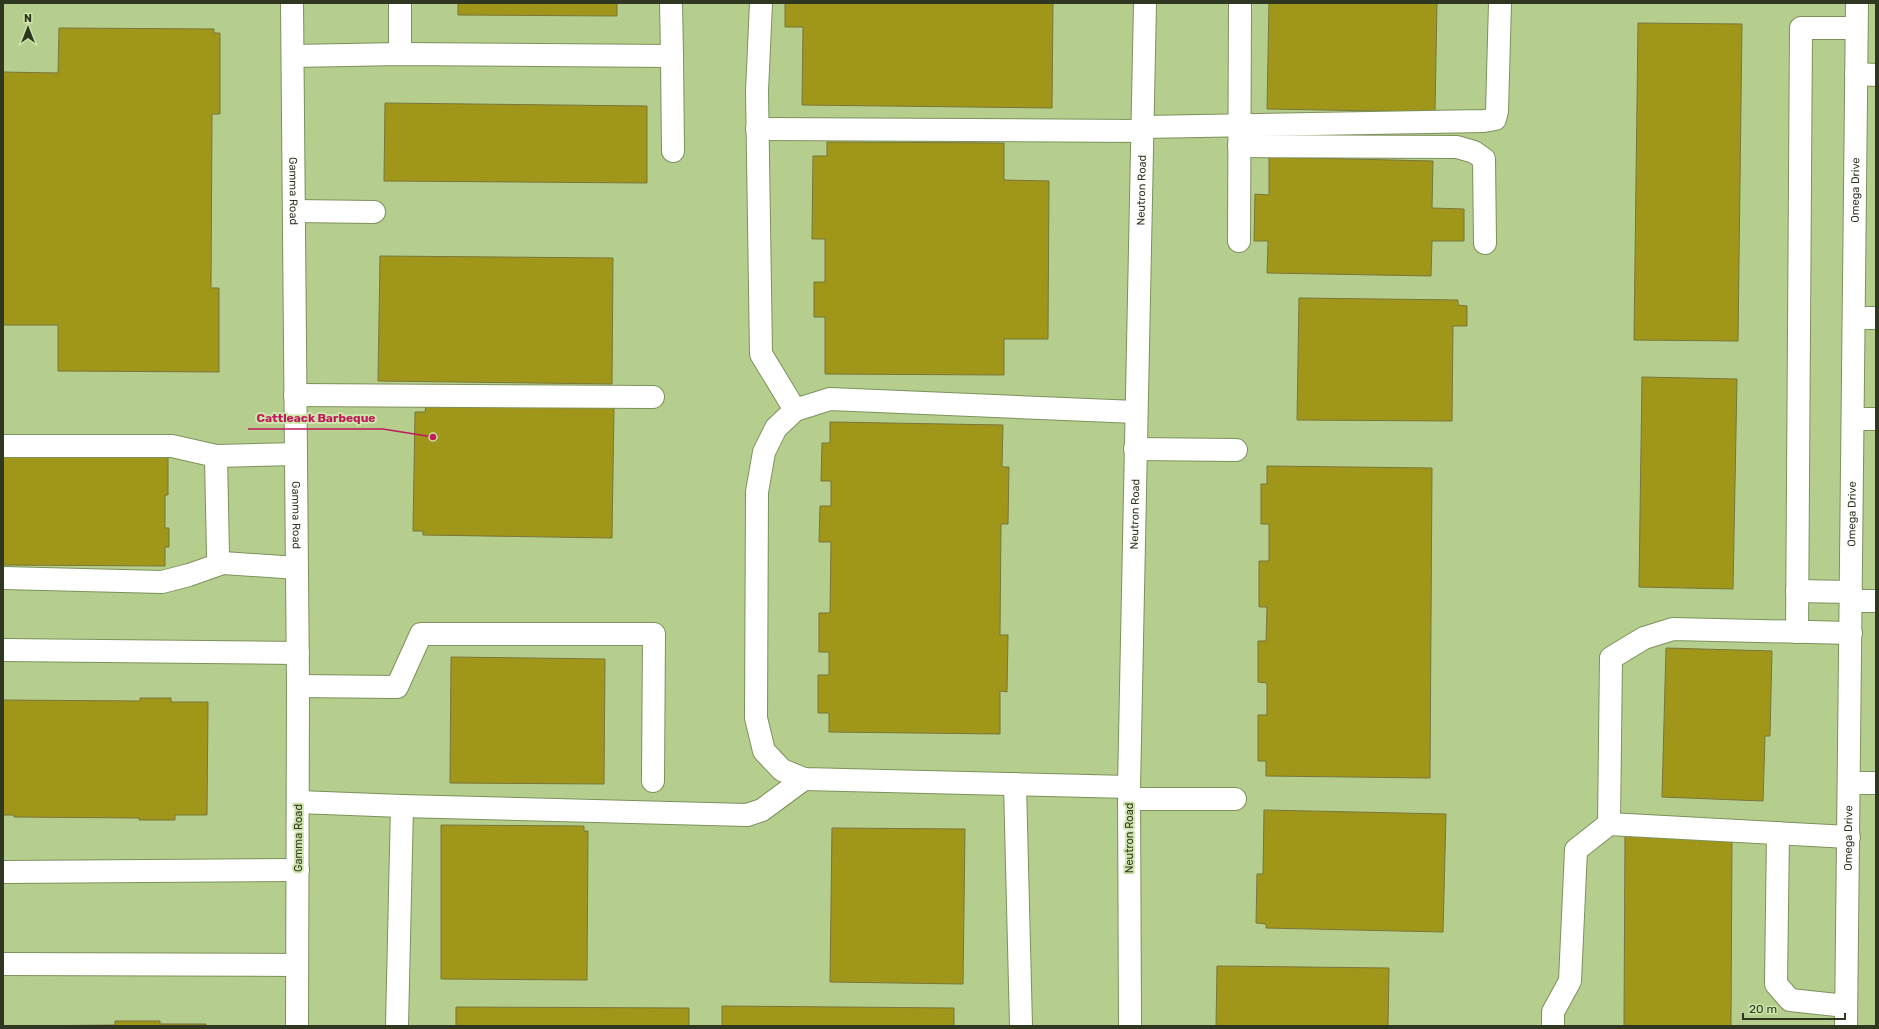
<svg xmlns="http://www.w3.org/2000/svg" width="1879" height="1029" viewBox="0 0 1879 1029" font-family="Rubik,sans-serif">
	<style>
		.built { fill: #b5ce8e }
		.building { fill: #a0971a; stroke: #79753b }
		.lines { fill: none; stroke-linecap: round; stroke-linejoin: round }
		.minor-casing { stroke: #7d915b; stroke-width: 24 }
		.minor { stroke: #fff; stroke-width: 22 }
		.labels { text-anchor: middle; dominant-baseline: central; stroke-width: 4; stroke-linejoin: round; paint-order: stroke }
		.street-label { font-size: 11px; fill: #2f3721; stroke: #cde4aa }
		.leader { fill: none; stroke: #c2185b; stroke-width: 1.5 }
		.callout-dot { fill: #c2185b; stroke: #cde4aa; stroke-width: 1.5 }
		.callout-label { font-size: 12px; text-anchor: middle; font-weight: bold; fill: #c2185b; stroke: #cde4aa; stroke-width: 4; stroke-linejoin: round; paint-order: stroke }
	</style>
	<rect width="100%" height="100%" fill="#c1d79d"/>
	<path class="built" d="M 3,3 L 1876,3 L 1876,1026 L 3,1026 Z"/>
	<path class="building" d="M 458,3 L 617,3 L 617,16 L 458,15 Z
		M 785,3 L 1053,3 L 1052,108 L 802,105 L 803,27 L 785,27 Z
		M 1269,3 L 1437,3 L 1435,112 L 1267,109 Z
		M 1638,23 L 1742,24 L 1738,341 L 1634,340 Z
		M 59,28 L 214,29 L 214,33 L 220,33 L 220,114 L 212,114 L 211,288 L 219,288 L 219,372 L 58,371 L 58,325 L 3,325 L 3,72 L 58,73 Z
		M 385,103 L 647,106 L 647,183 L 384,181 Z
		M 827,142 L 1004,143 L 1004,180 L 1049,181 L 1048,339 L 1004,339 L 1004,375 L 825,374 L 825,317 L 814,317 L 814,282 L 825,282 L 825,239 L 812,239 L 813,156 L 827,156 Z
		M 1269,157 L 1433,161 L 1432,208 L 1464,209 L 1464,241 L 1432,241 L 1431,276 L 1267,273 L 1268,241 L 1254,241 L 1255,194 L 1269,195 Z
		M 380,256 L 613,258 L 612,384 L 378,381 Z
		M 1299,298 L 1458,300 L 1458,305 L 1467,306 L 1467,326 L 1453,326 L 1452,421 L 1297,420 Z
		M 1642,377 L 1737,379 L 1733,589 L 1639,587 Z
		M 426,405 L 614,407 L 612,538 L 423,535 L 423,531 L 413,531 L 415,412 L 425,412 Z
		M 830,422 L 1003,425 L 1002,467 L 1009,467 L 1008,524 L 1001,524 L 1000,635 L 1008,635 L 1007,692 L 1000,691 L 1000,734 L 829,732 L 829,713 L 818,713 L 818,675 L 829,675 L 829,652 L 819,652 L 819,613 L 830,613 L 831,542 L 819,542 L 820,506 L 831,506 L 831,481 L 821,481 L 822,443 L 830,443 Z
		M 3,456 L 168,456 L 168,495 L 165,495 L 165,528 L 169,528 L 169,547 L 165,547 L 165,566 L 3,565 Z
		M 1267,466 L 1432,468 L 1430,778 L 1266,776 L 1266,761 L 1258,761 L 1258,715 L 1267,715 L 1267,683 L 1258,682 L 1258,641 L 1266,641 L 1267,607 L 1259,607 L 1259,561 L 1269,561 L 1269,524 L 1261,524 L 1261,484 L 1267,484 Z
		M 1666,648 L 1772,651 L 1770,736 L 1765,736 L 1763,801 L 1662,797 Z
		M 451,657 L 605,659 L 604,784 L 450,783 Z
		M 140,698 L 171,698 L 171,702 L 208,702 L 207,815 L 175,815 L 175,820 L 139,820 L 139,818 L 14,817 L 14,815 L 3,815 L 3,700 L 140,701 Z
		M 1264,810 L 1446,814 L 1443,932 L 1266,928 L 1266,924 L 1256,923 L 1257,874 L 1263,874 Z
		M 441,825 L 584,826 L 584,831 L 588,831 L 587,980 L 441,979 Z
		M 832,828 L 965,829 L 963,984 L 830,982 Z
		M 1625,834 L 1732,835 L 1731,1026 L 1624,1026 Z
		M 1217,966 L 1389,968 L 1388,1026 L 1216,1026 Z
		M 722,1006 L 954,1008 L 954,1026 L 722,1026 Z
		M 456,1007 L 689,1008 L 689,1026 L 456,1026 Z
		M 115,1021 L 160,1021 L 160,1024 L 206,1024 L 206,1026 L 3,1026 L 115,1025 Z"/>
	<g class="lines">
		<defs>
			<g id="minor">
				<path id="s1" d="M 292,3 L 298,686 L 297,1026"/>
				<path d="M 671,3 L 672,56"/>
				<path d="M 761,3 L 757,91 L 761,354 L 795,410"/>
				<path d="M 400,54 L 400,3"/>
				<path d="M 293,56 L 400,54 L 672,56 L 673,151"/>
				<path d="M 1856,74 L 1876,75"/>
				<path d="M 1142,127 L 1484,121 L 1495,119 L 1497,111 L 1500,3"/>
				<path d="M 757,129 L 1142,131"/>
				<path d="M 1239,146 L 1457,147 L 1474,152 L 1484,159 L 1485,243"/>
				<path d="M 294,211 L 374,212"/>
				<path d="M 1239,241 L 1240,3"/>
				<path d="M 1854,318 L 1876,318"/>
				<path d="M 295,395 L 653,397"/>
				<path d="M 1853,419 L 1876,419"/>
				<path d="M 3,446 L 172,446 L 216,456"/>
				<path d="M 1135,449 L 1236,450"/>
				<path d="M 296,454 L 216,456 L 218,555 L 223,563 L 297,568"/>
				<path d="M 3,578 L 162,582 L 189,575 L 223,563"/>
				<path d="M 1797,591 L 1851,592"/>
				<path d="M 1851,601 L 1876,601"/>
				<path d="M 1797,632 L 1801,28 L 1856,28"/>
				<path d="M 3,650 L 298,653"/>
				<path d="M 298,686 L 397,687 L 421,634 L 654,634 L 653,781"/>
				<path d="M 1850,783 L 1876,783"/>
				<path d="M 1015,784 L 1021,1026"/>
				<path d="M 1129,787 L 804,779 L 782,770 L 764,751 L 756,718 L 757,492 L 764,452 L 776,428 L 795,410 L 830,399 L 1136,412"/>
				<path d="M 1129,799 L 1235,799"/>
				<path d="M 298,802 L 402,806 L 397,1026"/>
				<path d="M 402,806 L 747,815 L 762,810 L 804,779"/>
				<path d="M 1778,833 L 1776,984 L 1790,1000 L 1846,1006"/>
				<path d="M 1849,837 L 1609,824 L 1611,658 L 1644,638 L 1673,629 L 1851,633"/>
				<path d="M 3,872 L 298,870"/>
				<path d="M 3,964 L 297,965"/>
				<path id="s2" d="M 1130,1026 L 1129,787 L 1145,3"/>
				<path d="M 1553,1026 L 1553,1012 L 1570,981 L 1576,850 L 1609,824"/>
				<path id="s3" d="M 1846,1026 L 1857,3"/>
			</g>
		</defs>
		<use href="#minor" class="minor-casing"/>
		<use href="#minor" class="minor"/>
	</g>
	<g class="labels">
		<g class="street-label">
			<text stroke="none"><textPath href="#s1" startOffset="188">Gamma Road</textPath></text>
			<text stroke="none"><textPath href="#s2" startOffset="836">Neutron Road</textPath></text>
			<text stroke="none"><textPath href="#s3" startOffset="836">Omega Drive</textPath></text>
			<text stroke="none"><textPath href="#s1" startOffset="512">Gamma Road</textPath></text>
			<text stroke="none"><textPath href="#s2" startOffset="512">Neutron Road</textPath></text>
			<text stroke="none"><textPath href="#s3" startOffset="512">Omega Drive</textPath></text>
			<text transform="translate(298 838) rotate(-90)">Gamma Road</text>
			<text transform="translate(1129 838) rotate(-90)">Neutron Road</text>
			<text stroke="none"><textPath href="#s3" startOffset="188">Omega Drive</textPath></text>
		</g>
	</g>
	<path class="leader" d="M433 437L383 429H248"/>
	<circle class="callout-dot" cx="433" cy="437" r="4"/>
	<g class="callout-label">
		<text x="316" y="422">Cattleack Barbeque</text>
	</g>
	<rect width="1879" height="1029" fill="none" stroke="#2f3721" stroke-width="8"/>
	<g transform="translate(28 28)" stroke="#cde4aa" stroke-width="3" paint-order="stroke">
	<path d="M0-3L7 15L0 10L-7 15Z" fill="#2f3721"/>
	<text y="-6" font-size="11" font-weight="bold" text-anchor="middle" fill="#2f3721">N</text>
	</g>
	<path d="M1743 1013v6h102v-6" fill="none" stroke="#2f3721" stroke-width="2"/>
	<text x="1749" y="1013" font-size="12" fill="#2f3721" stroke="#cde4aa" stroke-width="3" paint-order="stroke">20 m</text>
</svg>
